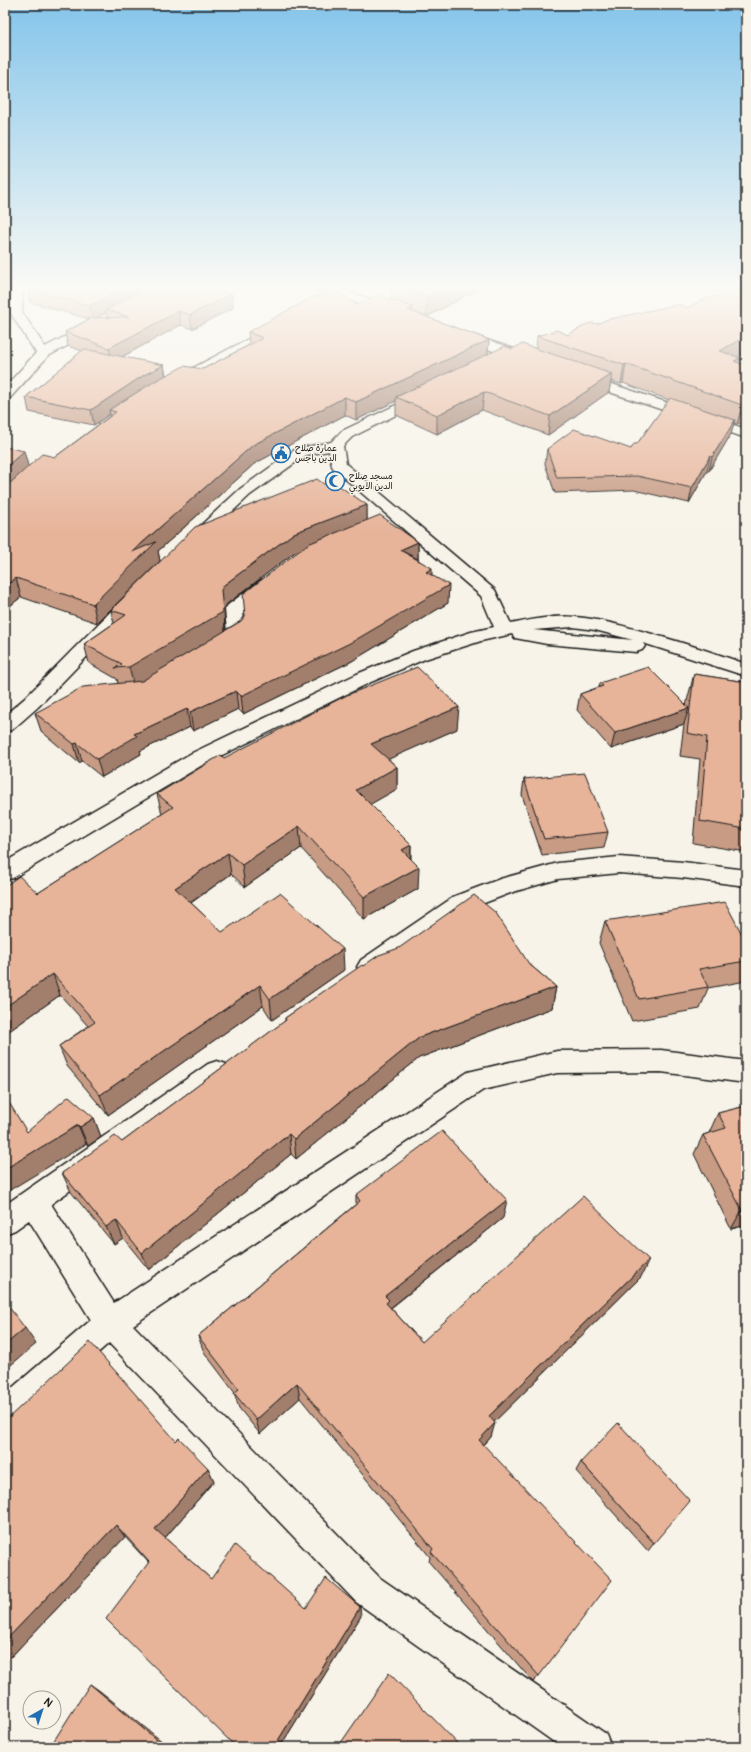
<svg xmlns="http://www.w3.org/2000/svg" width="751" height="1752" viewBox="0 0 751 1752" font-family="Pangolin,'Playpen Sans Arabic',sans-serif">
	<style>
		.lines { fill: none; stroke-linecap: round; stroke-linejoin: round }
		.street-casing { stroke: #1c1c1c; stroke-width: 3 }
		.secondary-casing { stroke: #1c1c1c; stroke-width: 3 }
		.street { fill: #f7f3e8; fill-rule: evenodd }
		.secondary { fill: #f7f3e8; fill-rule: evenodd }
		.wall { fill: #c79b84; stroke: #1c1c1c; fill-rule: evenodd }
		.shaded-wall { fill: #a27e6c; stroke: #1c1c1c }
		.building { fill: #e7b49a; stroke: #1c1c1c }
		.labels { text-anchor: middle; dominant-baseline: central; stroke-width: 3; stroke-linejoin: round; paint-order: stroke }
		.far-poi-label { font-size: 9px; fill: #1c1c1c; stroke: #f7f3e8; text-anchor: start }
	</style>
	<rect width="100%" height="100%" fill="#f7f3e8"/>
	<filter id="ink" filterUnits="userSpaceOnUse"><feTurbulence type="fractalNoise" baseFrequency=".025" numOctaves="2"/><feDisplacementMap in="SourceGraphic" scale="8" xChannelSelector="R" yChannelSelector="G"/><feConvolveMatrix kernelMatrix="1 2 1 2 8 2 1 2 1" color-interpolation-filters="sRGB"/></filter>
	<g filter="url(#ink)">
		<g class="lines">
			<defs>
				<path id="street" d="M 11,287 L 23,287 L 22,312 L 45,347 L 89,324 L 97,324 L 99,327 L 97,330 L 48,356 L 10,398 L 5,399 L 5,387 L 36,353 L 10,312 Z
					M 718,287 L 735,287 L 745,291 L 746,306 L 728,310 L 724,309 L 722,306 L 724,303 L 736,301 L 735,296 L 720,290 Z
					M 275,325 L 279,326 L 281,329 L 279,332 L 180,386 L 170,386 L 168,383 L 170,380 Z
					M 423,392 L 428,393 L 430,396 L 428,399 L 352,437 L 343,446 L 346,464 L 495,590 L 511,624 C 531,620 554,615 575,617 C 601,619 627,627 652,634 C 684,643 715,653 746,664 L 746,676 L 643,643 L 645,646 L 642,650 L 636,652 L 547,644 L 515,638 L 512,634 L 481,641 L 425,659 L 371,682 L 204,764 L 13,878 L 5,880 L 5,862 L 190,754 L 357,674 L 413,651 L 471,632 L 494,627 L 481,596 L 334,469 L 332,466 L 329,451 L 306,455 L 250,495 L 200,542 L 194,544 L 188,542 L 186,539 L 240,489 L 296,449 L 331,442 L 342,431 ZM 573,627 L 595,630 L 633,640 L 533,630 Z
					M 267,579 L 273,580 L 276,584 L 273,588 L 243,611 L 245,634 L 242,638 L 225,648 L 219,650 L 213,648 L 210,644 L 213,640 L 227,632 L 225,609 L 228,605 L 261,580 Z
					M 134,593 L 140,594 L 143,598 L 140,602 L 38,707 L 12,730 L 5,731 L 5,715 L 24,699 L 128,594 Z
					M 619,857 L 683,862 L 746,870 L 746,886 L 683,878 L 619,873 L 558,879 L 513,892 L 471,908 L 377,974 L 369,977 L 361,974 L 357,967 L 361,960 L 455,896 L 500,879 L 558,863 Z
					M 661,1050 L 746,1061 L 746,1083 L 661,1072 L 557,1073 L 483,1090 L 133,1325 L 380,1578 L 606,1734 L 611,1747 L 561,1747 L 356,1602 L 109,1343 L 16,1425 L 5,1430 L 5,1394 L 91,1320 L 29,1220 L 15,1230 L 5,1234 L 5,1205 L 208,1064 L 217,1061 L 226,1064 L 230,1072 L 226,1080 L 51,1204 L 114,1303 L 468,1072 L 557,1051 Z"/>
				<path id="secondary" d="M 316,287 L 335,287 L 397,308 L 399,311 L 397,314 L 389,314 L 318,290 Z
					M 461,331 L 532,355 L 534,358 L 532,361 L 522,361 L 456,338 L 455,335 L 456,332 Z
					M 582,374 L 746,429 L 746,438 L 577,381 L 575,378 L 577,375 Z"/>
			</defs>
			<use href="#street" class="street-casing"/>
			<use href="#secondary" class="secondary-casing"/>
			<use href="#street" class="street"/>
			<use href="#secondary" class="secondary"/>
		</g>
		<path class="wall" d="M 391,287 L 482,287 L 427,317 L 489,340 L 488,354 L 512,349 L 536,348 L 537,336 L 568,335 L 598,324 L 737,357 L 738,363 L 746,366 L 746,425 L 738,423 L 737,424 L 734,423 L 731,434 L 709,471 L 707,471 L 689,503 L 634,490 L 555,493 L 545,464 L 547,449 L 631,449 L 637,444 L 669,400 L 623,383 L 621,384 L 611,381 L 609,392 L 548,435 L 482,410 L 437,434 L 396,415 L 396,401 L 356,420 L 345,415 L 254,464 L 158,551 L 160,561 L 97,623 L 21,597 L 5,610 L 5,447 L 28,467 L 55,457 L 110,416 L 110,414 L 94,425 L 29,412 L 26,397 L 82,351 L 68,346 L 65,332 L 89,319 L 30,302 L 27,289 L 232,294 L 233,308 L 192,329 L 181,325 L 122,357 L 164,365 L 166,375 L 203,369 L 249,345 L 248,332 L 357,305 L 391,300 ZM 106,313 L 107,318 L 96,318 Z
			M 324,484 L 367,505 L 367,521 L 418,542 L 418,559 L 432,575 L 448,603 L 352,661 L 243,714 L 238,709 L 193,731 L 190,727 L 140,751 L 141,754 L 102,777 L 82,761 L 79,763 L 41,731 L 35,713 L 118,683 L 117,679 L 89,663 L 84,644 L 114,623 L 111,610 ZM 301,549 L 245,616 L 241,621 L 225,630 L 224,609 L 227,604 L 295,552 Z
			M 694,674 L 746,682 L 746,852 L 693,843 L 700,759 L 680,756 L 684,724 L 611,749 L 577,710 L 580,694 L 599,687 L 600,683 L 686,706 L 688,697 Z
			M 457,729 L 388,759 L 397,767 L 397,789 L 370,804 L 411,845 L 411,858 L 418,889 L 364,919 L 301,848 L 245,887 L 231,874 L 191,903 L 222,932 L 344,970 L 272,1020 L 263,1006 L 108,1115 L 67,1066 L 59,1046 L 88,1026 L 60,995 L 5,1034 L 38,893 L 162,814 L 157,794 L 224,758 Z
			M 524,779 L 608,832 L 604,848 L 542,855 L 522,795 Z
			M 605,921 L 746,942 L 746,981 L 708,988 L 700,1009 L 632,1021 L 599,943 Z
			M 529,964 L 556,987 L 552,1008 L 419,1058 L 296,1159 L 291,1154 L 149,1270 L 123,1238 L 114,1244 L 71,1192 L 62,1173 L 122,1142 L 285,1021 L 285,1018 L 363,966 Z
			M 746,1106 L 746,1225 L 731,1229 L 694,1154 L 703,1135 L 709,1133 L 718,1113 Z
			M 94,1118 L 101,1137 L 88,1146 L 86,1144 L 27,1132 Z
			M 356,1195 L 503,1218 L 391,1308 L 422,1342 L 641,1277 L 494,1422 L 491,1437 L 484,1445 L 539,1676 L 533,1682 L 429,1562 L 430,1557 L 300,1398 L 260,1434 L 239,1408 L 234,1393 L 235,1393 L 204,1352 L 198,1336 L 356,1204 Z
			M 176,1441 L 208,1468 L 214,1481 L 165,1538 L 211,1579 L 306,1608 L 361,1616 L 280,1747 L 236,1747 L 148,1562 L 125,1537 L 5,1663 Z
			M 581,1462 L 654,1543 L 648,1551 L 576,1471 Z"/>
		<path class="shaded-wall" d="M 125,287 L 154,287 L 106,310 L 106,313 L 92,320 L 90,306 Z
			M 446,287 L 482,287 L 426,317 L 427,297 Z
			M 232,294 L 233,308 L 192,329 L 190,315 Z
			M 413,307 L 413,324 L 408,310 Z
			M 179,311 L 181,325 L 112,362 L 109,348 Z
			M 746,336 L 746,352 L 715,370 L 720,351 Z
			M 489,340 L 487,358 L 396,397 L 396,401 L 356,420 L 356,402 Z
			M 740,358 L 735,377 L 734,361 Z
			M 626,364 L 623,383 L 621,384 L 624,365 Z
			M 164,365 L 166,380 L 109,410 L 110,414 L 94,425 L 91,410 L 144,375 Z
			M 612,374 L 609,392 L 548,435 L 550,416 Z
			M 484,392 L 482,410 L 437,434 L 437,415 Z
			M 345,397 L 345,415 L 254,464 L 158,551 L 160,561 L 97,623 L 93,604 L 132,552 L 253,445 Z
			M 743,403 L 738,423 L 737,424 L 742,405 Z
			M 735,420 L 731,434 L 709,471 L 712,457 Z
			M 24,451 L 29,469 L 5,491 L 5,468 Z
			M 710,456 L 707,471 L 689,503 L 692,488 Z
			M 367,505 L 367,524 L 295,552 L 227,604 L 224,609 L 225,631 L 134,687 L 129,667 L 224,585 L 294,533 Z
			M 418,542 L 418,559 L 400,550 Z
			M 432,568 L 432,586 L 426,572 Z
			M 16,578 L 21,597 L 5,610 L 5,586 Z
			M 449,585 L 448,603 L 352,661 L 243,714 L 241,696 Z
			M 236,691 L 238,709 L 193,731 L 190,712 Z
			M 459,707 L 457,729 L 371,767 L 371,744 Z
			M 689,708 L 684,724 L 611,749 L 615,733 Z
			M 187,709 L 190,727 L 140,751 L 141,754 L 102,777 L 97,759 L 134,734 Z
			M 77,743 L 82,761 L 79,763 L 74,744 Z
			M 397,767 L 397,789 L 357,812 L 356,790 Z
			M 299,826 L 301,848 L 245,887 L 242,865 Z
			M 411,845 L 410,867 L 402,850 Z
			M 228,853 L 231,874 L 180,910 L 175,888 Z
			M 419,867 L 418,889 L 364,919 L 364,897 Z
			M 343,949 L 344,970 L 272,1020 L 270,999 Z
			M 53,974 L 60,995 L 5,1034 L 5,1007 Z
			M 260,985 L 263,1006 L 108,1115 L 100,1095 Z
			M 556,987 L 552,1008 L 419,1058 L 296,1159 L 294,1139 L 420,1037 Z
			M 94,1118 L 101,1137 L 88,1146 L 80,1127 Z
			M 78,1125 L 86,1144 L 5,1193 L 5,1169 Z
			M 289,1134 L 291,1154 L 149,1270 L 142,1253 Z
			M 507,1200 L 503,1218 L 389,1309 L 388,1317 L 385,1296 Z
			M 746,1209 L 746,1225 L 731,1229 L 742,1210 Z
			M 116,1220 L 123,1238 L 114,1244 L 106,1227 Z
			M 649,1260 L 641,1277 L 486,1430 L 489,1416 Z
			M 25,1328 L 36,1344 L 5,1370 L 5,1345 Z
			M 297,1383 L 300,1398 L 260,1434 L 256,1420 Z
			M 495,1423 L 491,1437 L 476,1453 L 479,1440 Z
			M 208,1468 L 214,1481 L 163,1540 L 155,1529 Z
			M 116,1525 L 125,1537 L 5,1663 L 5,1641 Z
			M 360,1607 L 361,1616 L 280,1747 L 274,1747 Z
			M 90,1684 L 100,1691 L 169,1747 L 165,1747 Z"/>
		<path class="building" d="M 30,287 L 125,287 L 90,306 L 27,289 Z
			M 148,287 L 208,287 L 232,294 L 190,315 L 179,311 L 109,348 L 65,332 L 92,318 L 129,317 L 106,310 Z
			M 397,287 L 446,287 L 427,297 Z
			M 746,290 L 746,336 L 720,351 L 740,358 L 734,361 L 746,366 L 746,404 L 743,403 L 742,405 L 626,364 L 624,365 L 537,336 L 557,330 L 568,335 L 587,324 L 593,323 L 598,324 L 605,320 L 680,304 L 687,308 L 704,299 Z
			M 337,291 L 357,305 L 377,295 L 413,307 L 408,310 L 489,340 L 356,402 L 345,397 L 253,445 L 132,552 L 156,542 L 93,604 L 16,578 L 5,586 L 5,487 L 7,486 L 42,454 L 55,457 L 116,412 L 109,410 L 155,381 L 184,366 L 203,369 L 263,338 L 248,332 L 311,298 Z
			M 522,344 L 612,374 L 550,416 L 484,392 L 437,415 L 396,397 L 505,346 L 512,349 Z
			M 84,349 L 164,365 L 144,375 L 91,410 L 26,397 Z
			M 670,398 L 735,420 L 712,457 L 710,456 L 692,488 L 637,476 L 557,478 L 547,449 L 574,429 L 631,449 L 634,444 L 637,444 Z
			M 5,447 L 24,451 L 5,468 Z
			M 317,479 L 324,484 L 332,481 L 367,505 L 294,533 L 224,585 L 221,590 L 223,612 L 129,667 L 115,668 L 122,664 L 84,644 L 126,615 L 111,610 L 195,527 Z
			M 380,515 L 418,542 L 400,550 L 432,568 L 426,572 L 449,585 L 352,642 L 241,696 L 236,691 L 190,712 L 187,709 L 134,734 L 137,736 L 97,759 L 77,743 L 74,744 L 35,713 L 83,687 L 142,681 L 241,621 L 245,616 L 243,594 L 308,544 Z
			M 417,667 L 459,707 L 371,744 L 397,767 L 356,790 L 411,845 L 402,850 L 419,867 L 364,897 L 299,826 L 242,865 L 228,853 L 175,888 L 222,932 L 280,893 L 343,949 L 270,999 L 260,985 L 100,1095 L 59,1046 L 95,1022 L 53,974 L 5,1007 L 5,886 L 19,876 L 38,893 L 173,807 L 157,794 L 221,755 L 224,758 L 347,695 Z
			M 648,667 L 689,708 L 615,733 L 580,694 L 603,686 L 600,683 Z
			M 694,674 L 746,682 L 746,829 L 700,821 L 707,737 L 687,733 Z
			M 585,773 L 608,832 L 544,839 L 524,779 Z
			M 474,895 L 496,913 L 529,964 L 556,987 L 420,1037 L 294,1139 L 289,1134 L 142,1253 L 116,1220 L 106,1227 L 62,1173 L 115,1136 L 122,1142 L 286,1020 L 285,1018 L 362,965 L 363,966 L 379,955 L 399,948 Z
			M 725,902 L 746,942 L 746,961 L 699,969 L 708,987 L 639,999 L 605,921 Z
			M 5,1096 L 27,1132 L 69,1096 L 94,1118 L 80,1127 L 78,1125 L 5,1169 Z
			M 746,1106 L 746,1209 L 742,1210 L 703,1135 L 726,1128 L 718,1113 Z
			M 442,1131 L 507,1200 L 385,1296 L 389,1300 L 386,1303 L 422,1342 L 583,1196 L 649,1260 L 489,1416 L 495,1423 L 479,1440 L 612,1580 L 539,1676 L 431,1552 L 433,1549 L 297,1383 L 256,1420 L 234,1393 L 239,1389 L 198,1336 L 360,1201 L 356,1195 Z
			M 5,1302 L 25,1328 L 5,1345 Z
			M 90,1342 L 176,1441 L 179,1438 L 208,1468 L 155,1529 L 211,1579 L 235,1545 L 306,1608 L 326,1578 L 360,1607 L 274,1747 L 236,1747 L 106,1619 L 149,1562 L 116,1525 L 5,1641 L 5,1421 Z
			M 618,1423 L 690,1501 L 654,1543 L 581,1462 Z
			M 389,1673 L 461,1747 L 338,1747 Z
			M 90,1684 L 165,1747 L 50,1747 Z"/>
	</g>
	<linearGradient id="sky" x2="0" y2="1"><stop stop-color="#84c4ea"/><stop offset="0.54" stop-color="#fbfaf5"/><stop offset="1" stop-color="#fbfaf5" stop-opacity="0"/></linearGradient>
	<rect width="751" height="533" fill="url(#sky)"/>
	<defs>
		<symbol id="civic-ring" viewBox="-11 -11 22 22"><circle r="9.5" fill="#f7f3e8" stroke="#1f6fb2" stroke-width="1.5"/><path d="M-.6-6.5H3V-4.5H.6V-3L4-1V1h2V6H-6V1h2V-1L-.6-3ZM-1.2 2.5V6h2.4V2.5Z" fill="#1f6fb2"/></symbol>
		<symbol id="mosque-ring" viewBox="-11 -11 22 22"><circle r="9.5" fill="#f7f3e8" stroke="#1f6fb2" stroke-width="1.5"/><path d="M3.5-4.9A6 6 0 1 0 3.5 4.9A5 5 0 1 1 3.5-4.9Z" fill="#1f6fb2"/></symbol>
	</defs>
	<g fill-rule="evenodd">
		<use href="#civic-ring" x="270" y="442" width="22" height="22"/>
		<use href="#mosque-ring" x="324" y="470" width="22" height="22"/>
	</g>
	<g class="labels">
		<g class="far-poi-label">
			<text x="295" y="448">عمارة صلاح<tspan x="295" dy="10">الدين باجس</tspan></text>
			<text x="349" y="476">مسجد صلاح<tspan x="349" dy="10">الدين الايوبي</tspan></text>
		</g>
	</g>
	<rect width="751" height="1752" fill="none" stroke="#f7f3e8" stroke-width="20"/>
	<rect x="10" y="10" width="731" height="1732" fill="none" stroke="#1c1c1c" stroke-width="1.5" filter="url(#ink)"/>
	<g transform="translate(42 1710) rotate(39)"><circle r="19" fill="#f7f3e8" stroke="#9f9d96"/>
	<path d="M0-3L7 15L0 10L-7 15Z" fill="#1f6fb2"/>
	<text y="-6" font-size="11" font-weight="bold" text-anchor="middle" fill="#1c1c1c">N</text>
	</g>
</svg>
